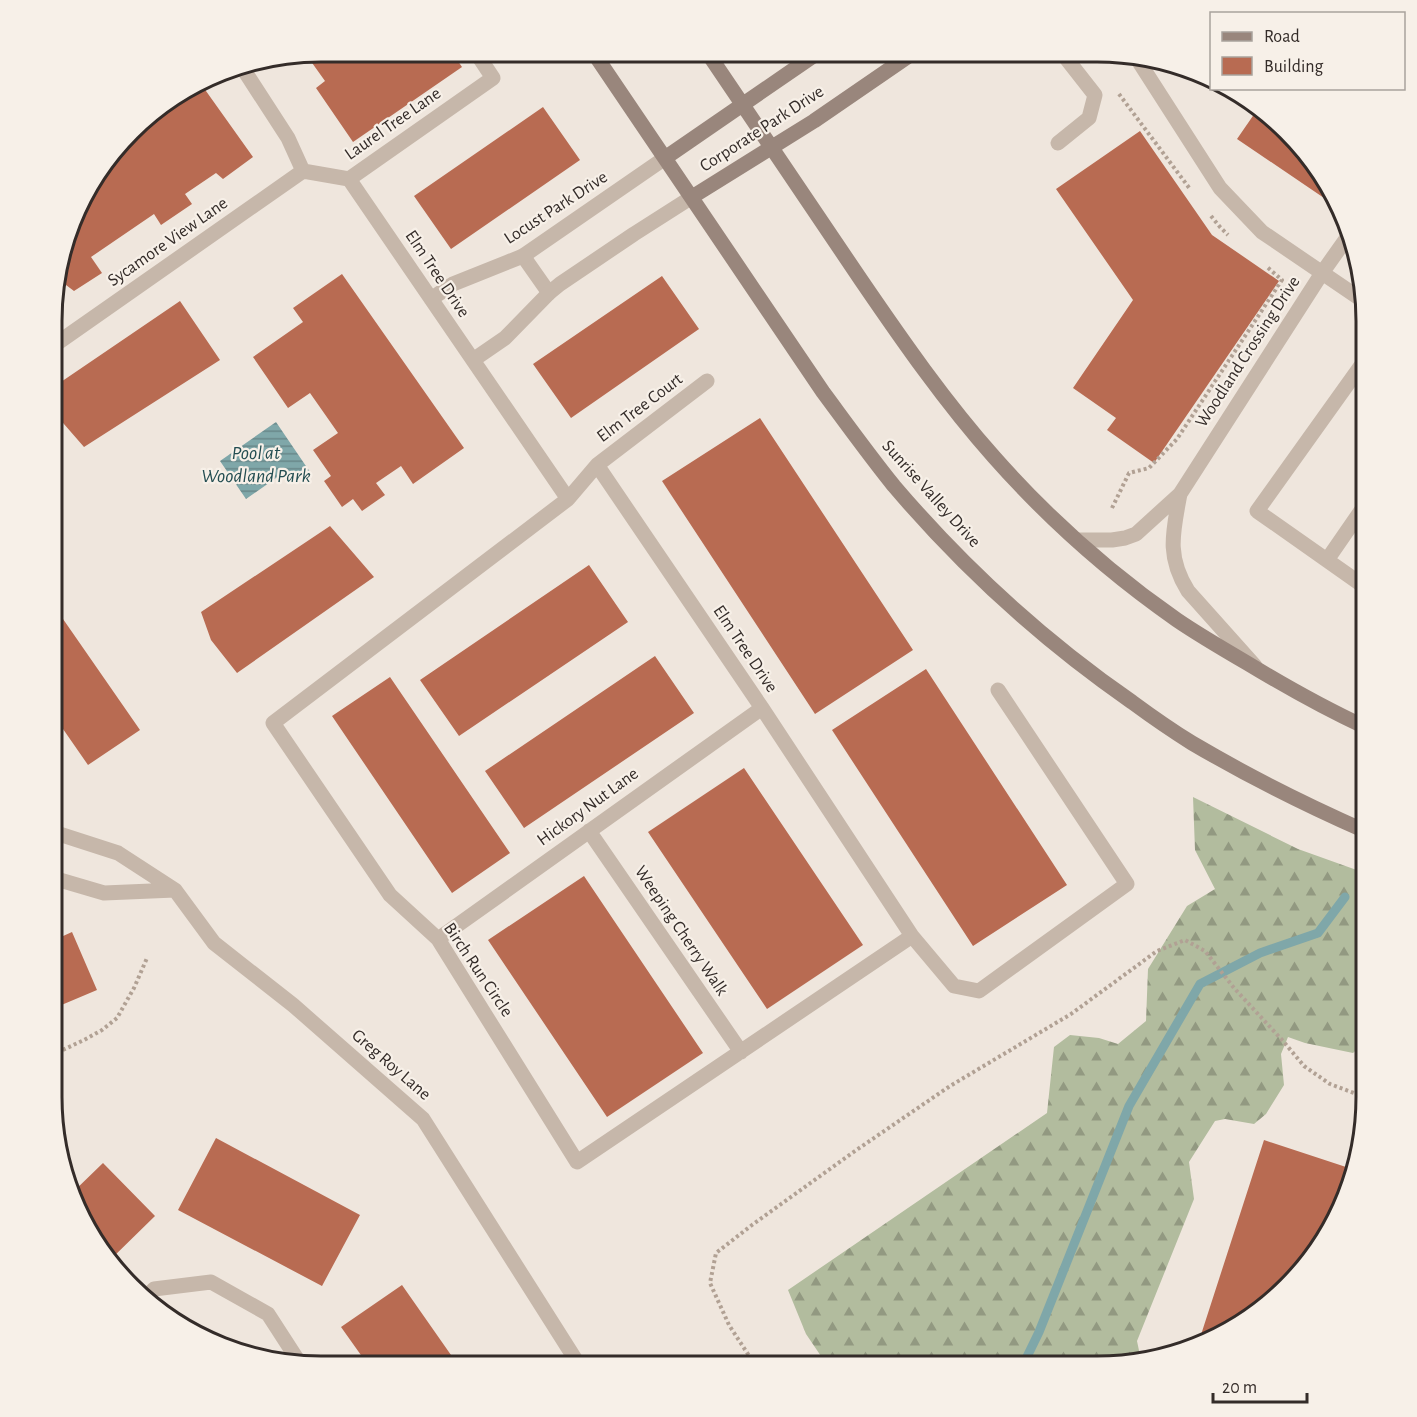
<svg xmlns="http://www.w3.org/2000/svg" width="1417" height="1417" viewBox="0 0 1417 1417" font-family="'Alegreya Sans',sans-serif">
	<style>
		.forest { fill: url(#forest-firs) }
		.water { fill: url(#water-rules) }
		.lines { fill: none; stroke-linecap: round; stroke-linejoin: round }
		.stream { stroke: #7fa7a9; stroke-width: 9 }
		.building { fill: #b86b52 }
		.path { stroke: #b1a194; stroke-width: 4; stroke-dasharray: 3 3; stroke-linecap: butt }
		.lane { stroke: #c6b7aa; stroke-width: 15 }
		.street { stroke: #c6b7aa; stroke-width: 15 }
		.secondary { stroke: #99867c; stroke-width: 15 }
		.labels { text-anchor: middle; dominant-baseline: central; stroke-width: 4.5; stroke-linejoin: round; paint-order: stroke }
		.street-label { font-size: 18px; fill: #342c29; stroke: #f7f0e8 }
		.water-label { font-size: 20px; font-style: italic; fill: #234d51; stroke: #f7f0e8 }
		.rim { fill: none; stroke: #342c29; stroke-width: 3 }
	</style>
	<defs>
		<pattern id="forest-firs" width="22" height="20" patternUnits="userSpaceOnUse" patternTransform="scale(1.5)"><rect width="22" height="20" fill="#b2bc9e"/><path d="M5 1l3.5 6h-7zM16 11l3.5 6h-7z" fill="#929981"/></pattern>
		<pattern id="water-rules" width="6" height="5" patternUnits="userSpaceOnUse" patternTransform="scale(1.5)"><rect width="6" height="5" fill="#7fa7a9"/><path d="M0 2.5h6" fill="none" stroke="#69888a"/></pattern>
	</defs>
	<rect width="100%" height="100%" fill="#efe6dd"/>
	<path class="forest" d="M 1193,797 L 1298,849 L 1365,873 L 1365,1042 L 1353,1053 L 1305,1043 L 1288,1037 L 1281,1054 L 1284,1085 L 1266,1114 L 1254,1124 L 1225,1119 L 1215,1121 L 1189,1162 L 1194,1199 L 1137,1341 L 1141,1360 L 1114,1365 L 827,1365 L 806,1334 L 788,1290 L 1047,1113 L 1054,1047 L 1070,1035 L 1099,1038 L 1118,1044 L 1146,1021 L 1148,969 L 1187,906 L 1215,889 L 1195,850 Z"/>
	<path class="water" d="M 276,422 L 310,472 L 294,483 L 286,471 L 246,499 L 220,461 Z"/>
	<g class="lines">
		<path class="stream" d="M 1023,1365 L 1039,1332 L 1129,1106 L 1200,984 L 1260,953 L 1318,933 L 1345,897"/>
	</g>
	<path class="building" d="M 320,51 L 451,51 L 462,67 L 353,142 L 316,88 L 325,81 L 305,53 Z
		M 201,84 L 253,157 L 223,179 L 216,173 L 185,194 L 192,204 L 161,225 L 154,214 L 91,257 L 102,273 L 74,291 L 62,282 L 56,287 L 56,268 L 87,185 L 143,118 Z
		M 543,107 L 580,160 L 451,249 L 414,196 Z
		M 1257,110 L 1311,157 L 1331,195 L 1327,200 L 1237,139 Z
		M 1140,131 L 1212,235 L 1279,281 L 1154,463 L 1107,430 L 1116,418 L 1073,388 L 1133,300 L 1056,189 Z
		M 342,274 L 464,448 L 413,484 L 401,466 L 376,483 L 385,495 L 362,511 L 353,499 L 342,507 L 324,481 L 331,476 L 313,450 L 338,433 L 310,393 L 288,408 L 253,357 L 303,322 L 293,308 Z
		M 662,276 L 699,329 L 571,418 L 533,364 Z
		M 180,301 L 220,360 L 84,447 L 57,416 L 55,410 L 55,386 Z
		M 760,418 L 913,650 L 815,714 L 662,481 Z
		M 330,526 L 374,577 L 237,673 L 211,640 L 201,612 Z
		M 589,565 L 628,622 L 459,736 L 420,680 Z
		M 54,606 L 140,730 L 88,765 L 54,716 Z
		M 655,656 L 694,713 L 524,828 L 485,771 Z
		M 926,669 L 1067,885 L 973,946 L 832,730 Z
		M 390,677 L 510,853 L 452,893 L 332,716 Z
		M 744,768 L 863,945 L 767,1009 L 648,832 Z
		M 584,876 L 703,1053 L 607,1117 L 488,940 Z
		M 72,932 L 97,990 L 52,1009 L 52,941 Z
		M 216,1138 L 360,1215 L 322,1286 L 178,1210 Z
		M 1264,1140 L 1346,1167 L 1324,1233 L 1260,1311 L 1198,1344 Z
		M 103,1163 L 155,1216 L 108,1262 L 71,1194 Z
		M 402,1285 L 458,1365 L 368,1365 L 341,1327 Z"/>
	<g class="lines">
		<path class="path" d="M 1119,94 L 1190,189
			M 1211,216 L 1220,227 L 1228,235
			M 1112,508 L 1129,473 L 1149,468 L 1177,439 L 1282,280 L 1266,266
			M 52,1055 L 84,1040 L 102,1030 L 117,1018 L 134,988 L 147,958
			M 755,1365 L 729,1325 L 710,1283 L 716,1253 L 752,1225 L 855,1151 L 950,1086 L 1071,1014 L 1157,951 L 1185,940 L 1205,951 L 1234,988 L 1283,1041 L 1304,1066 L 1330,1084 L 1354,1093"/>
		<path class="lane" d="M 1058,143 L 1089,118 L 1095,95 L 1066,58
			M 523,256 L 549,293
			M 1365,360 L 1257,511 L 1365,587
			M 1327,560 L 1365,505"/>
		<path class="street" d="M 1134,54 L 1220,188 L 1262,232 L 1365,302
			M 240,64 L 288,138 L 303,171 L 349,179 L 568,499
			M 349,179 L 493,78 L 475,51
			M 431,299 L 453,284 L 523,256 L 665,158
			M 56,344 L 303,171
			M 473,360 L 505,338 L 549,293 L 560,284 L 634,234 L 692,197
			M 597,465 L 707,381
			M 1180,494 C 1173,532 1166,556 1188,591 L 1255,666
			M 1077,540 L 1112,540 L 1125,538 L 1136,534 L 1180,494 L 1322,273 L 1351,232
			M 589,831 L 741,1052
			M 53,832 L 118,853 L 175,890 L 214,943 L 293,1005 L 423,1119 L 579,1365
			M 53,878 L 104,893 L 175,890
			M 912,936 L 577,1162 L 438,939 L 390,895 L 273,723 L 568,499 L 597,465 L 762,708 L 912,936 L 954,986 L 979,991 L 1127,884 L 998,690
			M 438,939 L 762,708
			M 148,1295 L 154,1289 L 211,1282 L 268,1314 L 301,1365"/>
		<path class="secondary" d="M 593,52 L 823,392 C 846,423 869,455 894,486 C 963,567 1044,641 1132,702 C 1151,716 1171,730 1192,743 C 1248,776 1306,805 1365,831
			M 707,52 C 758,128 809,204 861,280 C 902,340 945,402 994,457 C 1047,517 1111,574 1177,620 C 1199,635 1223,649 1247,663 C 1285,686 1324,708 1365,727
			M 665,158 L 819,52
			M 692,197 L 814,121 L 913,53"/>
	</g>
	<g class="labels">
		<g class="street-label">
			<text transform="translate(393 124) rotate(-35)">Laurel Tree Lane</text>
			<text transform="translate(762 129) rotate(-33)">Corporate Park Drive</text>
			<text transform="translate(556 208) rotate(-33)">Locust Park Drive</text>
			<text transform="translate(168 242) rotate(-35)">Sycamore View Lane</text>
			<text transform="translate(437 274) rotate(56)">Elm Tree Drive</text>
			<text transform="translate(1248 352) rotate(-57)">Woodland Crossing Drive</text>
			<text transform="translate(640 408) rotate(-37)">Elm Tree Court</text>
			<text transform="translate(931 494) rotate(48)">Sunrise Valley Drive</text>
			<text transform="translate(745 649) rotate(56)">Elm Tree Drive</text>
			<text transform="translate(588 807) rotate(-36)">Hickory Nut Lane</text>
			<text transform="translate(681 931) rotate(56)">Weeping Cherry Walk</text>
			<text transform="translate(478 970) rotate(56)">Birch Run Circle</text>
			<text transform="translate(391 1065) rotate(41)">Greg Roy Lane</text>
		</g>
		<g class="water-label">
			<text x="256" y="453">Pool at<tspan x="256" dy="23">Woodland Park</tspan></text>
		</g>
	</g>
	<path d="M0 0H1417V1417H0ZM321 62H1097A259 259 0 0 1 1356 321V1097A259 259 0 0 1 1097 1356H321A259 259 0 0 1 62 1097V321A259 259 0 0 1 321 62Z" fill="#f7f0e8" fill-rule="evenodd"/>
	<path class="rim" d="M321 62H1097A259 259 0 0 1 1356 321V1097A259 259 0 0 1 1097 1356H321A259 259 0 0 1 62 1097V321A259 259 0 0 1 321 62Z"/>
	<rect x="1210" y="12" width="195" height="78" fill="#f7f0e8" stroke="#a9a29c" stroke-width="1.5"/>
	<rect x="1222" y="32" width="30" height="9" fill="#99867c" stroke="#a9a29c" stroke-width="1.5"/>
	<text x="1264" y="42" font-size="18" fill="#342c29">Road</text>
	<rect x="1222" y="57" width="30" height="18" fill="#b86b52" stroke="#a9a29c" stroke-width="1.5"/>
	<text x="1264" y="72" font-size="18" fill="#342c29">Building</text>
	<path d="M1213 1393v9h94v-9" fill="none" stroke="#342c29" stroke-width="3"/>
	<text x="1222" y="1393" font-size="18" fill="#342c29" stroke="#f7f0e8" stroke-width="4.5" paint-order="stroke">20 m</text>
</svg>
